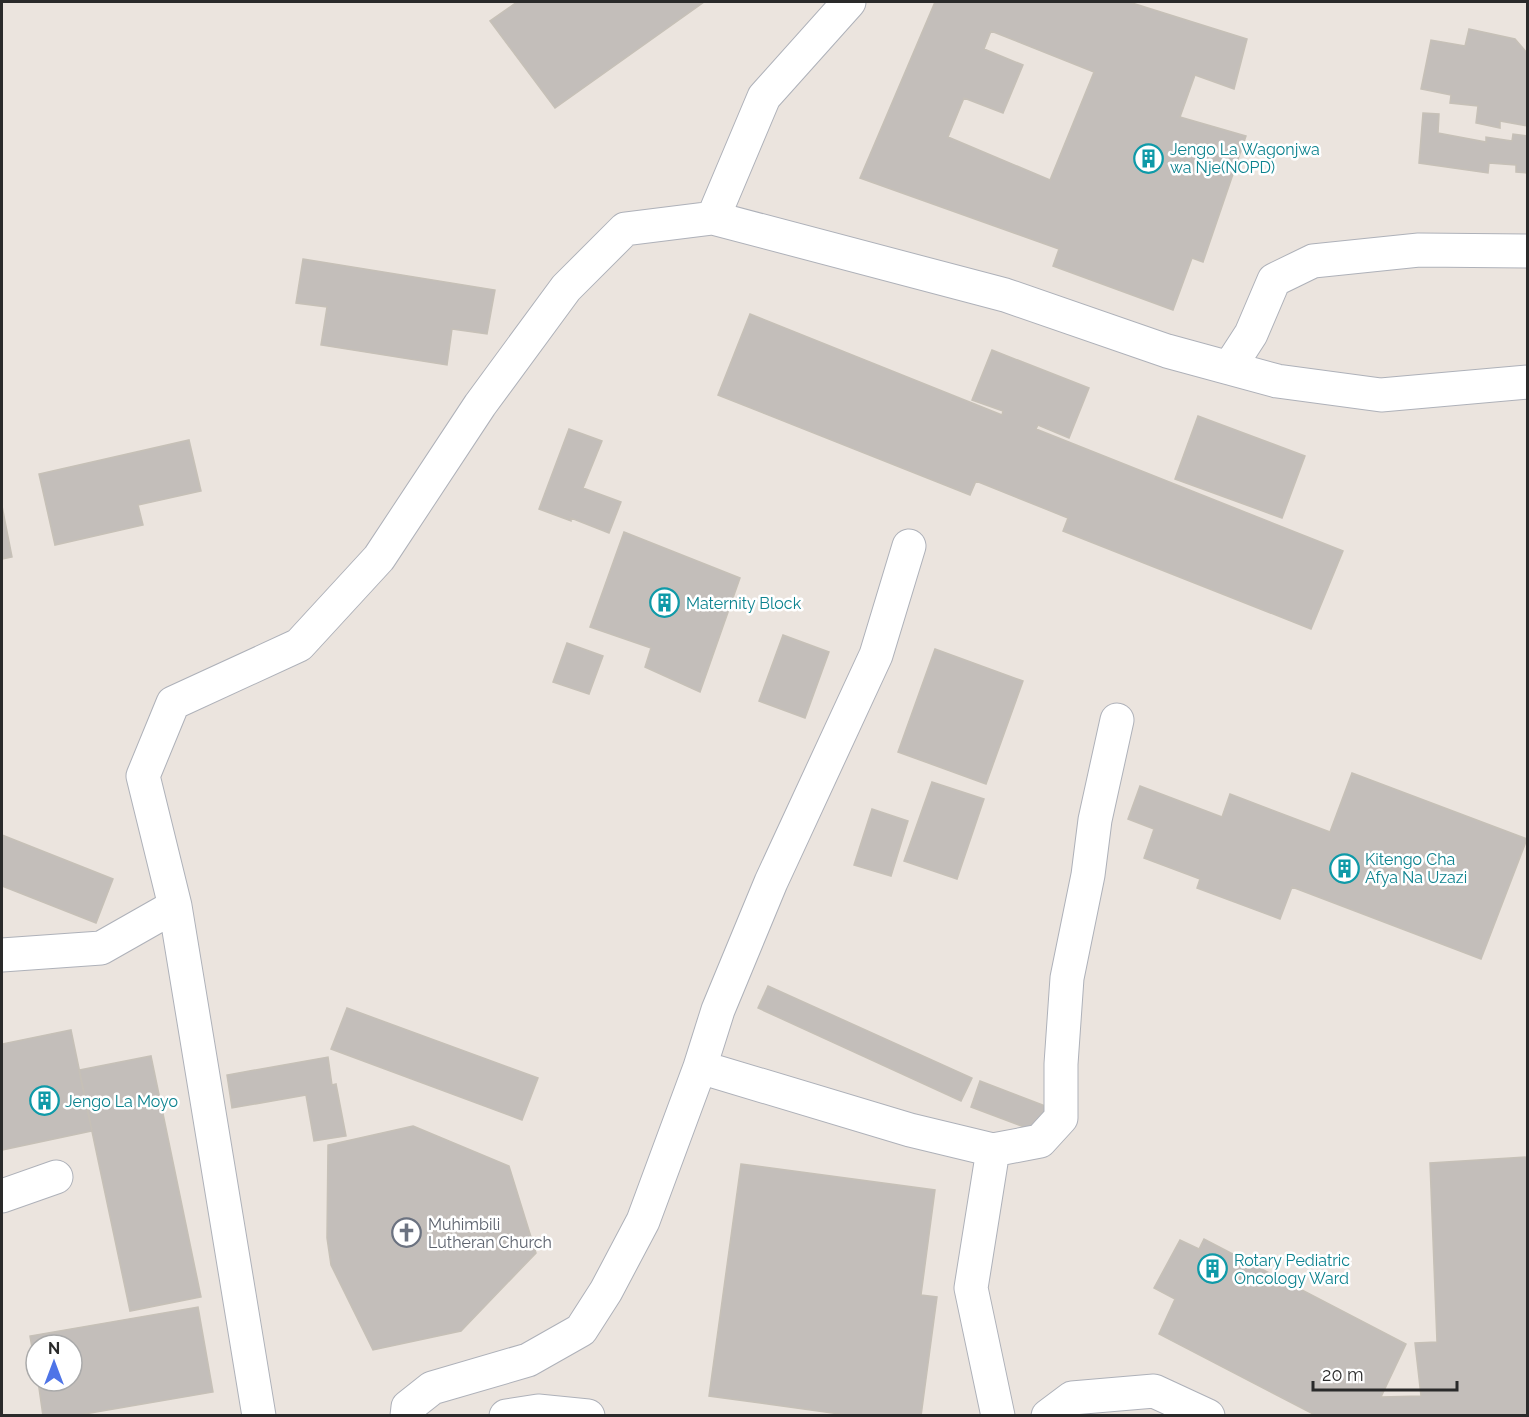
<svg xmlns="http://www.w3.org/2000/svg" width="1529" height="1417" viewBox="0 0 1529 1417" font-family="Raleway,sans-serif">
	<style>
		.building { fill: #c3beba; stroke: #c6c0b7; stroke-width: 1.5; fill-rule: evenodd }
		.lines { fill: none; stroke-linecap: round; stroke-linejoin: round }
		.minor-casing { stroke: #aeb1b9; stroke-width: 35 }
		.minor { stroke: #fff; stroke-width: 33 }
		.labels { text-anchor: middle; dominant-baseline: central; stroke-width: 5; stroke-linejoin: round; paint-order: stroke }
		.culture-label { font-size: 16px; fill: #0d838f; stroke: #fff; text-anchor: start }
		.worship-label { font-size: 16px; fill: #5b616d; stroke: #fff; text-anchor: start }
	</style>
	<rect width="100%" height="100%" fill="#ebe4de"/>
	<path class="building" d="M 517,2 L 704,2 L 555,108 L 490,21 Z
		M 935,2 L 1129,2 L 1247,39 L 1234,89 L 1195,75 L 1180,117 L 1246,136 L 1203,262 L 1192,258 L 1173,310 L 1053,266 L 1059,249 L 860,178 ZM 991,31 L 1094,72 L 1050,180 L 948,137 L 964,98 L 1003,113 L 1023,65 L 984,49 Z
		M 1469,29 L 1515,39 L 1528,54 L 1528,126 L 1500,121 L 1500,128 L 1476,123 L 1478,106 L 1450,103 L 1451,95 L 1421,89 L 1431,40 L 1465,46 Z
		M 1423,113 L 1439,114 L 1438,133 L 1486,142 L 1486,137 L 1512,141 L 1513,134 L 1528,136 L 1528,173 L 1516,172 L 1516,165 L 1489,163 L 1488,173 L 1419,163 Z
		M 303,259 L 495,290 L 487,334 L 452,329 L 447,365 L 321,345 L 327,307 L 296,303 Z
		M 750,314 L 1002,415 L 1003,411 L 972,400 L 992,350 L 1089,388 L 1069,438 L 1038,425 L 1036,429 L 1343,551 L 1311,629 L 1063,531 L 1068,518 L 976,481 L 970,495 L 718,395 Z
		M 1198,416 L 1305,456 L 1282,518 L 1175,479 Z
		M 569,429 L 602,441 L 583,488 L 621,502 L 609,533 L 571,518 L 571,521 L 539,509 Z
		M 189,440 L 201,491 L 138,505 L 143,525 L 55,545 L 39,474 Z
		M 2,506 L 12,557 L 2,559 Z
		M 624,532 L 740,578 L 700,692 L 645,667 L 651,648 L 590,627 Z
		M 783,635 L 829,652 L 805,718 L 759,701 Z
		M 567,643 L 603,656 L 589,694 L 553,682 Z
		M 935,649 L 1023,681 L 986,784 L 898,752 Z
		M 1352,773 L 1527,839 L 1481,959 L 1292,887 L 1280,919 L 1197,888 L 1200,879 L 1144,858 L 1154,829 L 1128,819 L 1140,786 L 1222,817 L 1230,794 L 1330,832 Z
		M 932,782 L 984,799 L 957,879 L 904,861 Z
		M 872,809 L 908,821 L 891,876 L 854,865 Z
		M 2,835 L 113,879 L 96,923 L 2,886 Z
		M 768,986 L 972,1078 L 961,1101 L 758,1008 Z
		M 347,1008 L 538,1078 L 522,1120 L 331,1049 Z
		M 71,1030 L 92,1131 L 2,1150 L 2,1044 Z
		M 151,1056 L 201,1297 L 130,1311 L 79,1070 Z
		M 328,1057 L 332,1085 L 336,1084 L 346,1136 L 314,1141 L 306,1095 L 232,1108 L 227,1075 Z
		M 980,1081 L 1053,1109 L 1043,1134 L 971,1107 Z
		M 413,1126 L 509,1166 L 536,1253 L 461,1331 L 373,1350 L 331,1265 L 327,1238 L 328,1145 Z
		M 1528,1157 L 1528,1416 L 1317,1416 L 1159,1334 L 1175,1299 L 1154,1288 L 1180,1240 L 1199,1249 L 1204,1239 L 1406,1344 L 1381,1397 L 1421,1396 L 1415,1343 L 1437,1342 L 1430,1163 Z
		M 741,1164 L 935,1190 L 921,1295 L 937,1297 L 921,1416 L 854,1416 L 709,1396 Z
		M 198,1307 L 213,1392 L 73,1416 L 43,1416 L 38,1381 L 72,1381 L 72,1345 L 36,1345 L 36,1371 L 30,1336 Z"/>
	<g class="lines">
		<defs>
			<path id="minor" d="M 713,218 L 764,97 L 849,2
				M 1229,368 L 1251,334 L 1274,280 L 1313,261 L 1419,250 L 1528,251
				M 2,955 L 101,948 L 175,906
				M 700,1067 L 910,1130 L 993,1150 L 1040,1141 L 1061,1118 L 1061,1064 L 1067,978 L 1088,875 L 1095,820 L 1117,720
				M 993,1150 L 971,1288 L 998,1416
				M 2,1196 L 56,1177
				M 259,1416 L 175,906 L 143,776 L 173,703 L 299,645 L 379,558 L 480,405 L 566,288 L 625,229 L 713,218 L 1005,295 L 1167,351 L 1277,381 L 1381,395 L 1528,382
				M 407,1416 L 408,1407 L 432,1388 L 528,1360 L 581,1330 L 606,1291 L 643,1221 L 700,1067 L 718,1010 L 771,882 L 876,655 L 909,546
				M 506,1416 L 538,1411 L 588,1416
				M 1048,1416 L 1072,1398 L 1154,1391 L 1208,1416"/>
		</defs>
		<use href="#minor" class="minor-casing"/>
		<use href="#minor" class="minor"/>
	</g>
	<defs>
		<symbol id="building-ring" viewBox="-11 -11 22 22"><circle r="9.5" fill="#fff" stroke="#0f9aa8" stroke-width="1.5"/><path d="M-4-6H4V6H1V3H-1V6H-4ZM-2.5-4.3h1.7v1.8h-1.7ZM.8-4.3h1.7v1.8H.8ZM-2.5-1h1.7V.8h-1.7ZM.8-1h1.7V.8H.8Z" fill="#0f9aa8"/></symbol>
		<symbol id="church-ring" viewBox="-11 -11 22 22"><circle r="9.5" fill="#fff" stroke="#6b7280" stroke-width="1.5"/><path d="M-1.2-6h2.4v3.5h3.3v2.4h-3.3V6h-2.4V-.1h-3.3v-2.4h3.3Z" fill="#6b7280"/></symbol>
	</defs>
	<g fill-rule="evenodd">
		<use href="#building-ring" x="1132" y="142" width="33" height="33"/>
		<use href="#building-ring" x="648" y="586" width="33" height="33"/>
		<use href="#building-ring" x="1328" y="852" width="33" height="33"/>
		<use href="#building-ring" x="28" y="1084" width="33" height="33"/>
		<use href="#church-ring" x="390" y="1216" width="33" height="33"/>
		<use href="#building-ring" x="1196" y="1252" width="33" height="33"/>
	</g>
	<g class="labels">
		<g class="culture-label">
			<text x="1170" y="149">Jengo La Wagonjwa<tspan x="1170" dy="18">wa Nje(NOPD)</tspan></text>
			<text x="686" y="603">Maternity Block</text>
			<text x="1365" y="859">Kitengo Cha<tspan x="1365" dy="18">Afya Na Uzazi</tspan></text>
			<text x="65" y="1101">Jengo La Moyo</text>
			<text x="1234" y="1260">Rotary Pediatric<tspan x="1234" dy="18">Oncology Ward</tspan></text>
		</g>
		<g class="worship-label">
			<text x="428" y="1224">Muhimbili<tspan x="428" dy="18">Lutheran Church</tspan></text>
		</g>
	</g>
	<rect width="1529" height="1417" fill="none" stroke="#2a2a2a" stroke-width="6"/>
	<g transform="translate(54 1363)"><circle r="28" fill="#ffffff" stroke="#aaaaaa" stroke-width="1.5"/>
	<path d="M0-4.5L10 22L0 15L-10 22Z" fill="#4e74e7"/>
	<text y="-9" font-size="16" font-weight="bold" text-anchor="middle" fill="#2a2a2a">N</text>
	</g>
	<path d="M1313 1381v9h144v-9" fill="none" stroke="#2a2a2a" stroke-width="3"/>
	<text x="1322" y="1381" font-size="18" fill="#2a2a2a" stroke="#ffffff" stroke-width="4.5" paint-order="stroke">20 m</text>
</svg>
